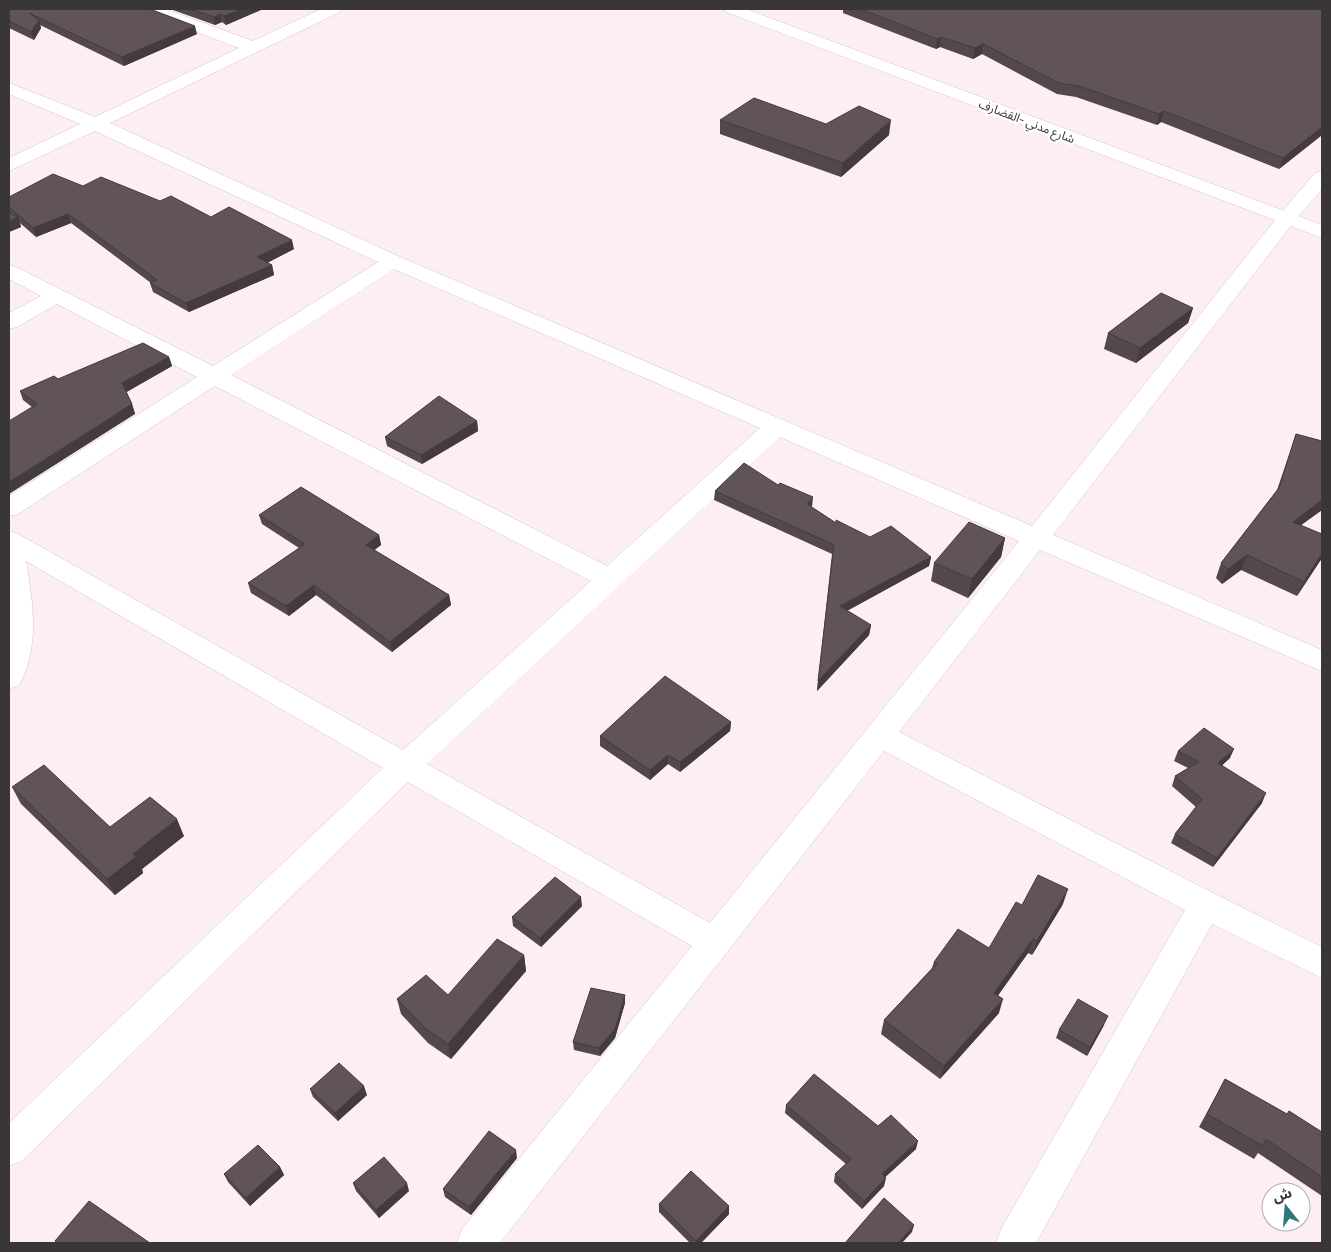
<svg xmlns="http://www.w3.org/2000/svg" width="1331" height="1252" viewBox="0 0 1331 1252" font-family="'Titillium Web','Noto Sans Arabic',sans-serif">
	<style>
		.lines { fill: none; stroke-linecap: round; stroke-linejoin: round }
		.minor-casing { stroke: #d4c6cc; stroke-width: 1 }
		.highway-casing { stroke: #d4c6cc; stroke-width: 1 }
		.minor { fill: #fff; fill-rule: evenodd }
		.highway { fill: #fff; fill-rule: evenodd }
		.wall { fill: #53484d }
		.shaded-wall { fill: #433b3e }
		.building { fill: #605459; stroke: #433b3e }
		.labels { text-anchor: middle; dominant-baseline: central; stroke-width: 5; stroke-linejoin: round; paint-order: stroke }
		.far-street-label { font-size: 12px; fill: #3a3537; stroke: #fff }
	</style>
	<rect width="100%" height="100%" fill="#fdeef4"/>
	<g class="lines">
		<defs>
			<path id="minor" d="M 142,9 L 165,9 L 253,41 L 321,9 L 342,9 L 340,12 L 110,123 L 400,257 L 1032,526 L 1279,215 L 1315,173 L 1322,171 L 1322,189 L 1293,223 L 1053,535 L 1322,650 L 1322,671 L 1040,550 L 899,732 L 1217,895 L 1322,947 L 1322,978 L 1212,924 L 1036,1243 L 996,1243 L 1001,1229 L 1185,910 L 884,751 L 500,1243 L 457,1243 L 462,1229 L 692,946 L 408,782 L 22,1161 L 9,1166 L 9,1123 L 383,768 L 26,561 C 33,601 40,649 19,685 L 9,689 L 9,531 L 18,534 L 403,750 L 591,581 L 215,386 L 18,514 L 9,516 L 9,496 L 197,377 L 57,304 L 17,327 L 9,329 L 9,313 L 41,296 L 9,279 L 9,265 L 16,267 L 213,366 L 378,262 L 95,131 L 9,171 L 9,158 L 80,124 L 9,94 L 9,83 L 95,117 L 239,48 L 144,12 ZM 394,269 L 760,428 L 607,566 L 231,375 ZM 780,437 L 1019,541 L 710,923 L 427,764 Z"/>
			<path id="highway" d="M 724,9 L 746,9 L 1322,225 L 1322,238 L 726,12 Z"/>
		</defs>
		<use href="#minor" class="minor-casing"/>
		<use href="#highway" class="highway-casing"/>
		<use href="#minor" class="minor"/>
		<use href="#highway" class="highway"/>
	</g>
	<path class="wall" d="M 9,9 L 197,34 L 124,66 L 40,25 L 41,28 L 34,40 L 9,28 Z
		M 170,9 L 263,9 L 226,25 L 222,22 L 215,25 Z
		M 840,9 L 1322,9 L 1322,135 L 1279,169 L 1161,122 L 1157,125 L 1076,97 L 1057,94 L 982,54 L 973,59 L 940,47 L 936,49 L 843,13 L 843,10 Z
		M 720,120 L 826,124 L 889,135 L 841,177 L 720,134 Z
		M 83,186 L 160,201 L 211,217 L 294,249 L 267,263 L 272,265 L 274,275 L 189,312 L 153,292 L 150,283 L 151,283 L 71,223 L 36,237 L 20,223 L 21,227 L 9,232 L 9,197 Z
		M 1193,308 L 1188,323 L 1136,363 L 1104,349 L 1108,333 Z
		M 169,357 L 172,366 L 126,392 L 132,404 L 135,414 L 32,407 L 23,400 L 20,391 L 58,379 Z
		M 477,421 L 478,431 L 422,464 L 387,446 L 385,437 Z
		M 1296,434 L 1322,441 L 1322,510 L 1301,525 L 1322,558 L 1297,596 L 1241,570 L 1222,584 L 1216,578 L 1221,563 L 1277,490 L 1291,449 Z
		M 715,491 L 812,507 L 836,523 L 870,537 L 931,557 L 929,566 L 847,611 L 871,625 L 869,635 L 817,691 L 832,554 L 714,500 Z
		M 259,515 L 379,535 L 381,545 L 374,550 L 449,595 L 451,605 L 392,652 L 316,595 L 289,616 L 251,593 L 248,583 L 299,548 L 262,524 Z
		M 1005,538 L 1001,557 L 968,598 L 931,581 L 934,563 Z
		M 731,722 L 730,731 L 680,772 L 668,764 L 650,780 L 600,746 L 600,736 Z
		M 1178,751 L 1230,758 L 1222,765 L 1262,803 L 1213,867 L 1171,843 L 1175,834 L 1196,807 L 1172,786 L 1175,776 L 1188,768 L 1174,761 Z
		M 12,787 L 110,827 L 184,836 L 142,869 L 143,873 L 115,895 L 21,804 Z
		M 1063,904 L 1032,955 L 1028,953 L 998,995 L 999,1013 L 940,1079 L 881,1034 L 884,1020 L 932,968 L 934,962 L 989,948 Z
		M 582,906 L 541,947 L 513,926 L 512,917 Z
		M 524,955 L 526,971 L 451,1059 L 428,1043 L 401,1014 L 397,999 L 448,995 Z
		M 625,995 L 625,1003 L 615,1038 L 600,1056 L 574,1050 L 573,1042 Z
		M 1104,1025 L 1087,1056 L 1056,1038 L 1059,1030 Z
		M 1225,1079 L 1287,1114 L 1322,1132 L 1322,1196 L 1258,1153 L 1254,1159 L 1199,1127 Z
		M 310,1089 L 367,1095 L 338,1121 L 313,1097 Z
		M 786,1105 L 878,1126 L 916,1149 L 885,1177 L 884,1186 L 862,1209 L 834,1182 L 835,1174 L 846,1164 L 785,1113 Z
		M 517,1158 L 471,1215 L 445,1197 L 443,1189 Z
		M 280,1167 L 284,1175 L 250,1206 L 228,1182 L 224,1174 Z
		M 353,1183 L 409,1191 L 379,1218 L 356,1191 Z
		M 659,1204 L 729,1214 L 701,1243 L 690,1243 L 659,1212 Z"/>
	<path class="shaded-wall" d="M 242,9 L 263,9 L 226,25 L 224,16 Z
		M 220,14 L 222,22 L 215,25 L 214,17 Z
		M 39,20 L 41,28 L 34,40 L 31,32 Z
		M 195,26 L 197,34 L 124,66 L 122,57 Z
		M 941,37 L 940,47 L 936,49 L 937,39 Z
		M 983,44 L 982,54 L 973,59 L 975,48 Z
		M 1164,111 L 1161,122 L 1157,125 L 1159,114 Z
		M 891,120 L 889,135 L 841,177 L 843,163 Z
		M 1322,127 L 1322,135 L 1279,169 L 1283,158 Z
		M 68,214 L 71,223 L 36,237 L 33,228 Z
		M 18,217 L 21,227 L 9,232 L 9,221 Z
		M 292,240 L 294,249 L 259,267 L 257,257 Z
		M 272,265 L 274,275 L 189,312 L 186,303 Z
		M 1193,308 L 1188,323 L 1136,363 L 1140,348 Z
		M 169,357 L 172,366 L 125,393 L 122,383 Z
		M 132,404 L 135,414 L 9,494 L 9,482 Z
		M 477,421 L 478,431 L 422,464 L 421,455 Z
		M 813,497 L 812,507 L 807,504 Z
		M 1322,500 L 1322,510 L 1286,536 L 1293,522 Z
		M 379,535 L 381,545 L 368,555 L 366,545 Z
		M 1005,538 L 1001,557 L 968,598 L 972,579 Z
		M 1322,553 L 1322,558 L 1297,596 L 1304,582 Z
		M 1247,555 L 1241,570 L 1222,584 L 1228,569 Z
		M 931,557 L 929,566 L 839,615 L 840,606 Z
		M 314,585 L 316,595 L 289,616 L 286,606 Z
		M 449,595 L 451,605 L 392,652 L 390,642 Z
		M 871,625 L 869,635 L 817,691 L 818,681 Z
		M 731,722 L 730,731 L 680,772 L 680,762 Z
		M 1234,749 L 1230,758 L 1214,773 L 1218,763 Z
		M 668,755 L 668,764 L 650,780 L 650,770 Z
		M 1266,793 L 1262,803 L 1213,867 L 1217,858 Z
		M 177,819 L 184,836 L 142,869 L 143,873 L 115,895 L 107,879 L 133,854 Z
		M 1068,889 L 1063,904 L 1032,955 L 1037,941 Z
		M 581,897 L 582,906 L 541,947 L 540,938 Z
		M 1033,939 L 1028,953 L 990,1007 L 994,993 Z
		M 524,955 L 526,971 L 451,1059 L 448,1044 Z
		M 625,995 L 625,1003 L 615,1038 L 600,1056 L 599,1048 Z
		M 1003,999 L 999,1013 L 940,1079 L 944,1066 Z
		M 1108,1016 L 1104,1025 L 1087,1056 L 1090,1047 Z
		M 364,1086 L 367,1095 L 338,1121 L 335,1113 Z
		M 918,1141 L 916,1149 L 880,1182 L 882,1174 Z
		M 516,1150 L 517,1158 L 471,1215 L 469,1207 Z
		M 280,1167 L 284,1175 L 250,1206 L 246,1198 Z
		M 886,1178 L 884,1186 L 862,1209 L 864,1201 Z
		M 407,1183 L 409,1191 L 379,1218 L 376,1210 Z
		M 729,1206 L 729,1214 L 701,1243 L 696,1243 L 696,1241 Z
		M 914,1225 L 912,1232 L 902,1243 L 898,1243 Z"/>
	<path class="building" d="M 9,9 L 150,9 L 195,26 L 122,57 L 29,13 L 39,20 L 31,32 L 9,21 Z
		M 190,9 L 242,9 L 224,16 L 220,14 L 214,17 Z
		M 861,9 L 1322,9 L 1322,127 L 1283,158 L 1164,111 L 1159,114 L 1079,86 L 1059,83 L 983,44 L 975,48 L 941,37 L 937,39 Z
		M 754,98 L 826,124 L 859,106 L 891,120 L 843,163 L 720,120 Z
		M 53,174 L 83,186 L 101,177 L 160,201 L 171,196 L 211,217 L 229,207 L 292,240 L 257,257 L 272,265 L 186,303 L 150,283 L 157,280 L 68,214 L 33,228 L 9,207 L 9,197 Z
		M 9,213 L 18,217 L 9,221 Z
		M 1161,293 L 1193,308 L 1140,348 L 1108,333 Z
		M 143,343 L 169,357 L 122,383 L 132,404 L 9,482 L 9,421 L 37,404 L 20,391 L 54,376 L 58,379 Z
		M 439,396 L 477,421 L 421,455 L 385,437 Z
		M 1296,434 L 1322,441 L 1322,500 L 1293,522 L 1322,534 L 1322,553 L 1304,582 L 1247,555 L 1228,569 L 1221,563 L 1279,488 Z
		M 744,463 L 778,485 L 780,483 L 813,497 L 807,504 L 836,523 L 836,520 L 870,537 L 891,526 L 931,557 L 840,606 L 871,625 L 818,681 L 834,545 L 715,491 Z
		M 301,487 L 379,535 L 366,545 L 449,595 L 390,642 L 314,585 L 286,606 L 248,583 L 305,544 L 259,515 Z
		M 969,522 L 1005,538 L 972,579 L 934,563 Z
		M 665,676 L 731,722 L 680,762 L 668,755 L 650,770 L 600,736 Z
		M 1204,728 L 1234,749 L 1218,763 L 1266,793 L 1217,858 L 1175,834 L 1202,799 L 1175,776 L 1199,762 L 1178,751 Z
		M 44,765 L 110,827 L 150,797 L 177,819 L 133,854 L 136,857 L 107,879 L 12,787 Z
		M 1038,875 L 1068,889 L 1037,941 L 1033,939 L 994,993 L 1003,999 L 944,1066 L 884,1020 L 937,964 L 934,962 L 958,929 L 989,948 L 1016,902 L 1022,905 Z
		M 555,877 L 581,897 L 540,938 L 512,917 Z
		M 497,939 L 524,955 L 448,1044 L 425,1028 L 397,999 L 426,975 L 448,995 Z
		M 591,988 L 625,995 L 615,1029 L 599,1048 L 573,1042 Z
		M 1078,999 L 1108,1016 L 1090,1047 L 1059,1030 Z
		M 339,1063 L 364,1086 L 335,1113 L 310,1089 Z
		M 814,1074 L 878,1126 L 891,1115 L 918,1141 L 882,1174 L 886,1178 L 864,1201 L 835,1174 L 851,1159 L 786,1105 Z
		M 1225,1079 L 1287,1114 L 1289,1111 L 1322,1132 L 1322,1177 L 1266,1139 L 1263,1146 L 1207,1114 Z
		M 489,1131 L 516,1150 L 469,1207 L 443,1189 Z
		M 258,1145 L 280,1167 L 246,1198 L 224,1174 Z
		M 384,1157 L 407,1183 L 376,1210 L 353,1183 Z
		M 691,1171 L 729,1206 L 696,1241 L 659,1204 Z
		M 884,1198 L 914,1225 L 898,1243 L 845,1243 Z
		M 89,1201 L 150,1243 L 58,1243 L 55,1241 Z"/>
	<g class="labels">
		<g class="far-street-label">
			<text transform="translate(1027 121) rotate(21)">شارع مدني -القضارف</text>
		</g>
	</g>
	<rect width="1331" height="1252" fill="none" stroke="#3a3537" stroke-width="20"/>
	<g transform="translate(1286 1207) rotate(343)"><circle r="24" fill="#ffffff" stroke="#b0aeaf"/>
	<path d="M0-4L9 19L0 12L-9 19Z" fill="#2d777a"/>
	<text y="-8" font-size="14" font-weight="bold" text-anchor="middle" fill="#3a3537">ش</text>
	</g>
</svg>
